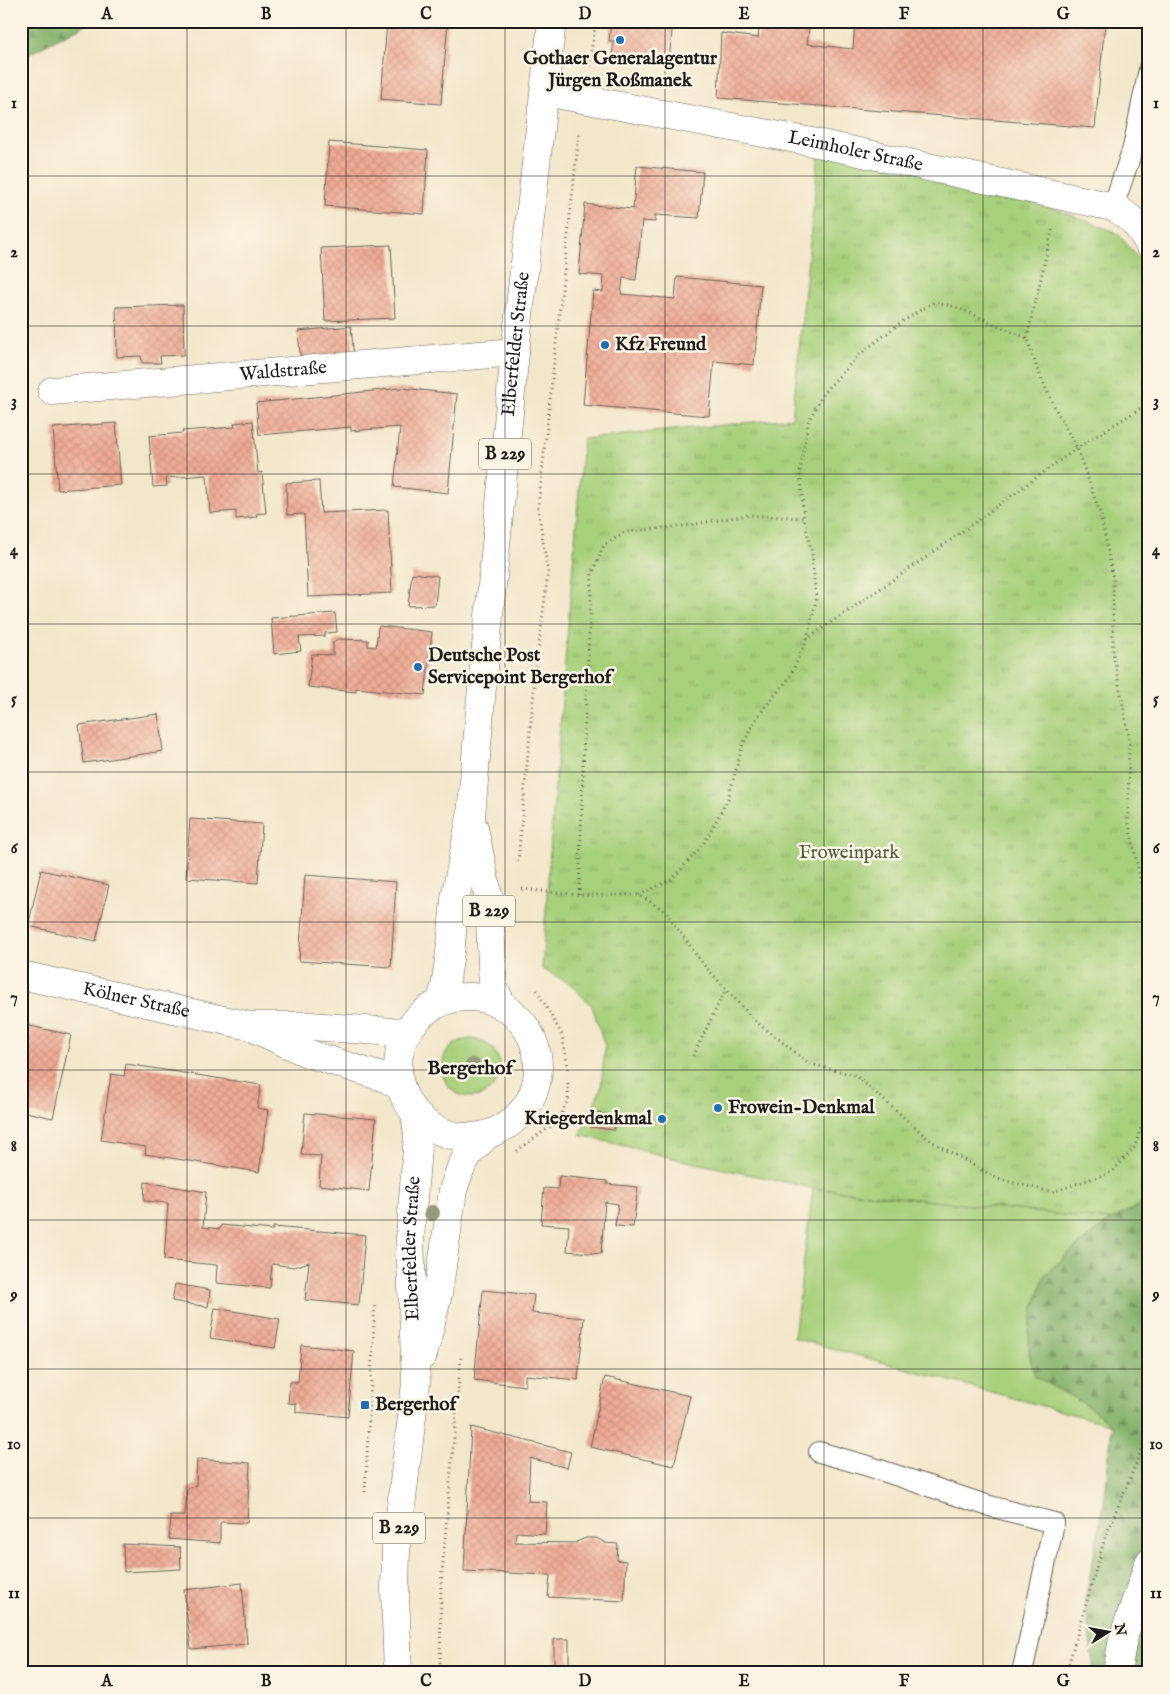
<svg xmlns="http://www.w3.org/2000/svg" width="1170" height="1694" viewBox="0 0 1170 1694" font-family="'IM FELL English',serif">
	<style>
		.green { fill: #a7d07c; stroke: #62764c }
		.forest { fill: url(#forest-firs); stroke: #506744 }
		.park { fill: url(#park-tufts); stroke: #62764c }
		.building { fill: url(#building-cross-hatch) }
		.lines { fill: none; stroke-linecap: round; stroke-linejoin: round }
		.lane-casing { stroke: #676359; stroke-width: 22 }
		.street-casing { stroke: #676359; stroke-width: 29 }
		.secondary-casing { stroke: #676359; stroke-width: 29 }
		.primary-casing { stroke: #676359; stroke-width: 29 }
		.path { stroke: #676359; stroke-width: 3; stroke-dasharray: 1 4; stroke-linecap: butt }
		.lane { stroke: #fff; stroke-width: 20 }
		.street { stroke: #fff; stroke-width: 28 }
		.secondary { stroke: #fff; stroke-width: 28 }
		.primary { stroke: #fff; stroke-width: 28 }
		.tree { fill: #989a7d }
		.grid { fill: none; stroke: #1c1c1c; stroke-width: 1; stroke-opacity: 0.55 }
		.poi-dot { fill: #1f6fb2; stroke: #fcf5e5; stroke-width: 2 }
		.labels { text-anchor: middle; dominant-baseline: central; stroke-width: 5; stroke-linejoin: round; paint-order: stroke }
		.shield { fill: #fcf5e5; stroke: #5f5d58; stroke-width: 1 }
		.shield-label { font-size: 18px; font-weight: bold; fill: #1c1c1c }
		.poi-label { font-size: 19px; font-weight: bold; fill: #1c1c1c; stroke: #fcf5e5; text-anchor: start }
		.street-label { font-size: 19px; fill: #1c1c1c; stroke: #fcf5e5 }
		.park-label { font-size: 19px; fill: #4d5b3e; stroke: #fcf5e5 }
		.neighbourhood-label { font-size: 20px; font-weight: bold; fill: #1c1c1c; stroke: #fcf5e5 }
		.neatline { fill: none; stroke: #1c1c1c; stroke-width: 2 }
		.grid-label { font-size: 16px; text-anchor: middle; font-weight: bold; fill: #1c1c1c }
	</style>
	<defs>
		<pattern id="forest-firs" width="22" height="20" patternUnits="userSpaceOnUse" patternTransform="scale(1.25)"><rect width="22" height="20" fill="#85b26c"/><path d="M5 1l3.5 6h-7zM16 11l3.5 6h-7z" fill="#6c9058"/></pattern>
		<pattern id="park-tufts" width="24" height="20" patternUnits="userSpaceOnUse" patternTransform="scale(1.25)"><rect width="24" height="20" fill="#a7d07c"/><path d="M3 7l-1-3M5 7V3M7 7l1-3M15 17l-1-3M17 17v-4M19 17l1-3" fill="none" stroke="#8fb26b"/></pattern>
		<pattern id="building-cross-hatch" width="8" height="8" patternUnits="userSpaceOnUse" patternTransform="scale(1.25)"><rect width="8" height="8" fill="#efab95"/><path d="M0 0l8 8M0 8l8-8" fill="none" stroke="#cc9380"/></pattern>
	</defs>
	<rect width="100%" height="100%" fill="#fcf5e5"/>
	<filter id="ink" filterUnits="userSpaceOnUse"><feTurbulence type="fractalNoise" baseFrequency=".02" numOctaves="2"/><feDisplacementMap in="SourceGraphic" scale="10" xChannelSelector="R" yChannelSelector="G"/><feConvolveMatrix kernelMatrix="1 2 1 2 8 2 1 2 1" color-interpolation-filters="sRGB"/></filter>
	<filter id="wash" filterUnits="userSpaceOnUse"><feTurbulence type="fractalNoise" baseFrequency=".0096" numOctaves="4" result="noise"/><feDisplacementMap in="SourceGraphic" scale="20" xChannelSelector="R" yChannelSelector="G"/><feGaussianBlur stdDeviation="1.12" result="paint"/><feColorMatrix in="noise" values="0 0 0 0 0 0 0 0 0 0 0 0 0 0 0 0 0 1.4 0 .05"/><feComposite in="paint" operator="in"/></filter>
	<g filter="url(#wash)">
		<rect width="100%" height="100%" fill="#f3e7cb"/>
		<path class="green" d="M442 1068a29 29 0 1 1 58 0a29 29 0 1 1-58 0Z
			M 813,1188 L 1111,1220 L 1069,1253 L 1045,1275 L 1035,1376 L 1088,1406 L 1112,1425 L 794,1338 Z"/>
		<path class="forest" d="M 21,21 L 93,21 L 21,58 Z
			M 1149,1200 L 1149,1673 L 1094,1673 L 1085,1601 L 1105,1495 L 1112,1425 L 1088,1406 L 1035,1376 L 1029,1353 L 1029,1331 L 1034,1307 L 1045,1275 L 1069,1253 L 1111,1220 Z"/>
		<path class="park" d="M 820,142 L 1058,210 L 1116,232 L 1140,260 L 1149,281 L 1149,1200 L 1111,1220 L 813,1188 L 681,1160 L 580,1135 L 601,1088 L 605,1046 L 592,1006 L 569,983 L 542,969 L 550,850 L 583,439 L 792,418 Z"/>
		<g id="blocks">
			<path class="building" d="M 387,21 L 448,21 L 441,104 L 381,99 Z
				M 611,21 L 673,21 L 669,61 L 612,56 L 614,41 L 609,41 Z
				M 760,21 L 810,21 L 807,44 L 853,49 L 855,21 L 1105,21 L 1095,128 L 718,98 L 721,33 L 758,38 Z
				M 329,142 L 428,150 L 424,214 L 325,206 Z
				M 637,166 L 703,172 L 699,218 L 655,215 L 655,222 L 642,221 L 636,280 L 623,278 L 621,294 L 675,299 L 677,277 L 761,285 L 754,365 L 714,361 L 709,416 L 583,405 L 593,291 L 603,292 L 604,276 L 579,274 L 585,204 L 633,209 Z
				M 391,245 L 395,318 L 325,321 L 321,248 Z
				M 183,305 L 184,355 L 160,356 L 161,363 L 142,363 L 141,356 L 117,357 L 116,307 Z
				M 351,326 L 354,358 L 301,363 L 298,331 Z
				M 402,388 L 457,394 L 448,493 L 394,487 L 400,427 L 351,431 L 351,427 L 259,435 L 256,403 Z
				M 253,421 L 258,473 L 262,472 L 266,513 L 256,514 L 257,517 L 236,519 L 236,511 L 210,513 L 207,475 L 166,478 L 167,486 L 153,487 L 149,436 L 183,433 L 182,431 L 235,427 L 234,423 Z
				M 116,423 L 121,485 L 58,490 L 53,428 Z
				M 319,481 L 321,513 L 388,510 L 392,593 L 308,597 L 304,514 L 287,515 L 286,483 Z
				M 412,573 L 438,576 L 435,605 L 408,606 Z
				M 335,613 L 337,632 L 325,633 L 325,636 L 299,637 L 301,651 L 274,654 L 271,618 Z
				M 379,626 L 432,632 L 425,695 L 356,688 L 356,692 L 308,687 L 312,654 L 333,655 L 333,642 L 338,639 L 368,640 L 368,646 L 376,647 L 378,628 Z
				M 158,714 L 163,751 L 84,763 L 79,725 Z
				M 190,819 L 262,824 L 258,883 L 186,878 Z
				M 41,870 L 109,885 L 96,941 L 28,926 Z
				M 305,875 L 396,882 L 391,967 L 299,961 Z
				M 21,1024 L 71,1035 L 53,1118 L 21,1111 Z
				M 126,1064 L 261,1085 L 257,1108 L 268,1110 L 259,1172 L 145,1154 L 146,1147 L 101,1140 L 111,1074 L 124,1076 Z
				M 305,1113 L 376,1119 L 369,1191 L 319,1185 L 321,1156 L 301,1155 Z
				M 593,1113 L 616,1115 L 614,1130 L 591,1127 Z
				M 559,1176 L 607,1181 L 607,1184 L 638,1187 L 633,1227 L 615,1226 L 618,1204 L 605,1202 L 601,1254 L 567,1251 L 569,1226 L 541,1224 L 544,1188 L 558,1189 Z
				M 145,1182 L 206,1192 L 203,1227 L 220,1229 L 221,1225 L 273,1230 L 273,1227 L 365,1235 L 359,1305 L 305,1300 L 309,1262 L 294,1267 L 272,1264 L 270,1288 L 216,1283 L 217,1265 L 164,1260 L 168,1203 L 144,1201 Z
				M 175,1284 L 210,1290 L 208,1307 L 172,1301 Z
				M 483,1290 L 534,1295 L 532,1313 L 584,1318 L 578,1380 L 525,1375 L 525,1386 L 474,1380 Z
				M 215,1308 L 280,1319 L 275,1348 L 210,1338 Z
				M 301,1345 L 354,1351 L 348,1417 L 296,1412 L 296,1404 L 288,1403 L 290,1382 L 298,1382 Z
				M 605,1377 L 690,1396 L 674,1466 L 590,1447 Z
				M 471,1427 L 571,1452 L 567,1468 L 530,1458 L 528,1501 L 547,1502 L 545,1534 L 516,1532 L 515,1542 L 577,1543 L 576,1542 L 586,1538 L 596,1538 L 605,1542 L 605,1543 L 618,1544 L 617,1560 L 626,1561 L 624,1601 L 548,1597 L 550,1575 L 464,1571 Z
				M 197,1459 L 250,1463 L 247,1523 L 221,1522 L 220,1524 L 220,1543 L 169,1539 L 171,1518 L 169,1516 L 185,1516 L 187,1489 L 196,1485 Z
				M 123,1544 L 180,1547 L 181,1569 L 124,1572 Z
				M 242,1583 L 247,1644 L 191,1649 L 184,1590 Z
				M 554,1639 L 569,1639 L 569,1668 L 554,1668 Z"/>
		</g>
	</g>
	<g filter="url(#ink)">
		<use href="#blocks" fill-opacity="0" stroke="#676359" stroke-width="1"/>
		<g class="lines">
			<defs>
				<path id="lane" d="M 1113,207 L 1133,148 L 1149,69
					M 819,1452 L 868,1466 L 986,1505 L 1054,1523 L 1022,1673"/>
				<g id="street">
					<path id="s1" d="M 545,92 L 812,142 L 1113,207 C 1132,217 1138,225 1149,244"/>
					<path id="s2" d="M 52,391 L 515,352"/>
					<path d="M 1117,1673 L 1123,1638 L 1149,1563"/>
				</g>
				<g id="secondary">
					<path id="s3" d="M 21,975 L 250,1026 L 310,1026 L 394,1032 L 408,1030"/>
					<path d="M 258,1030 L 307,1053 L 388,1079 L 400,1087"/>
				</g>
				<g id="primary">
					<path d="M 474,828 L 489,900 L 493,987 L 503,1006"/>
					<circle cx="468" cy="1067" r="70"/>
					<path id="s4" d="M 440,1003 L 445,987 L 451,945 L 455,899 L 471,816 L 482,687 L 515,352 L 552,21"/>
					<path d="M 423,1355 L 438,1294 L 453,1190 L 461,1167 L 470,1152 L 486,1136"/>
					<path id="s5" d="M 398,1673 L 395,1591 L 396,1548 L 416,1383 L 410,1239 L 418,1134 L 415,1114"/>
				</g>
			</defs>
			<use href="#lane" class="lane-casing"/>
			<use href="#street" class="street-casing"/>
			<use href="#secondary" class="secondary-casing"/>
			<use href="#primary" class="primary-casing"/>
			<path class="path" d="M 589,66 L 596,21
				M 1027,338 L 1052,230
				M 807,639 L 816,600 L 812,554 L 804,518 L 800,472 L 808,422 L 824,392 L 860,354 L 903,321 L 934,302 L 956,307 L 1027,338 L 1038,371 L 1056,410 L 1077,448 L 1101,516 L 1113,578 L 1113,653 L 1129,737 L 1128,820 L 1149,921
				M 518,861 L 536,668 L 548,573 L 538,508 L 579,134
				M 522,889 L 579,895 L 639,895 L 665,911 L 704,965 L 754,1020 L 810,1064 L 855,1075 L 931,1141 L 998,1179 L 1052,1192 L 1112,1172 L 1134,1148 L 1149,1106
				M 579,895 L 584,738 L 592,574 L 604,545 L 625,532 L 683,526 L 748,515 L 804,518
				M 639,895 L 671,880 L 703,845 L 728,799 L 743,744 L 757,717 L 790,677 L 807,639 L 941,547 L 1077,448 L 1149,403
				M 693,1056 L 726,989
				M 517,1151 L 559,1120 L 568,1099 L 568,1068 L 562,1035 L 535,987
				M 365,1492 L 375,1304
				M 440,1673 L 441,1585 L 461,1356
				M 1066,1673 L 1105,1538 L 1149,1432"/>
			<use href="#lane" class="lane"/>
			<use href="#street" class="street"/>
			<use href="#secondary" class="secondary"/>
			<use href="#primary" class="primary"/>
		</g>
		<g class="tree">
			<circle cx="471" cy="912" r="8"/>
			<circle cx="473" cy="1066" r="8"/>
			<circle cx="432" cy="1213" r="8"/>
		</g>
	</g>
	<path class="grid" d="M 187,21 L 187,1673M 346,21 L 346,1673M 505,21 L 505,1673M 665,21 L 665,1673M 824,21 L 824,1673M 983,21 L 983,1673M 21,176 L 1149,176M 21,326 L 1149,326M 21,474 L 1149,474M 21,624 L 1149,624M 21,772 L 1149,772M 21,922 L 1149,922M 21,1070 L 1149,1070M 21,1220 L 1149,1220M 21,1369 L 1149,1369M 21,1518 L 1149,1518"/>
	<g class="poi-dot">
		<circle cx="620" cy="40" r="5"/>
		<circle cx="605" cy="345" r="5"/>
		<circle cx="418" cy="667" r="5"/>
		<circle cx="718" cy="1108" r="5"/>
		<circle cx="662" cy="1119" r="5"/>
		<rect x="360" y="1400" width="10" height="10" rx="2.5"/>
	</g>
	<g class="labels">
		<g class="shield">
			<rect x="479" y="438.5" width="52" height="31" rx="4"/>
			<rect x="463" y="895.5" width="52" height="31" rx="4"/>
			<rect x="373" y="1512.5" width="52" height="31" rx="4"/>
		</g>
		<g class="shield-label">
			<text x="505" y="454">B 229</text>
			<text x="489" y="911">B 229</text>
			<text x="399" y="1528">B 229</text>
		</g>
		<g class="poi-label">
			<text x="620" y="59" text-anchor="middle">Gothaer Generalagentur<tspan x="620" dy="22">Jürgen Roßmanek</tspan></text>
			<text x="615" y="345">Kfz Freund</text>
			<text x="428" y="656">Deutsche Post<tspan x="428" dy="22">Servicepoint Bergerhof</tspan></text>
			<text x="728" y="1108">Frowein-Denkmal</text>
			<text x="652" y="1119" text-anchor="end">Kriegerdenkmal</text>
			<text x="375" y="1405">Bergerhof</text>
		</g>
		<g class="street-label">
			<text stroke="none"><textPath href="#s1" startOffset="316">Leimholer Straße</textPath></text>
			<text stroke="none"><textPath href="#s4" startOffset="664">Elberfelder Straße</textPath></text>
			<text stroke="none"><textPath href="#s2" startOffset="232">Waldstraße</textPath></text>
			<text stroke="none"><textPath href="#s3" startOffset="118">Kölner Straße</textPath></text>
			<text stroke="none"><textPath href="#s5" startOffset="426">Elberfelder Straße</textPath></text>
		</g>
		<g class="park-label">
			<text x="849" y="853">Froweinpark</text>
		</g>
		<g class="neighbourhood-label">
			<text x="470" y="1068">Bergerhof</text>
		</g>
	</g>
	<rect width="1170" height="1694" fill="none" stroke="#fcf5e5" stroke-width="55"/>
	<g transform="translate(1108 1632) rotate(79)" stroke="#fcf5e5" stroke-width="4" paint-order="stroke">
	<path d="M0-4L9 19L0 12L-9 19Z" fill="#1c1c1c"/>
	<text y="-8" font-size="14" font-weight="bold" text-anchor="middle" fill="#1c1c1c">N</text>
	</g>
	<rect x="28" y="28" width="1114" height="1638" class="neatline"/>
	<g class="grid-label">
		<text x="107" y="19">A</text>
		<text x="266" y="19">B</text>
		<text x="426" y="19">C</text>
		<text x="585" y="19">D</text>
		<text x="744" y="19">E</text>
		<text x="904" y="19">F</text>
		<text x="1063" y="19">G</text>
		<text x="14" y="108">1</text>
		<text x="1156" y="108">1</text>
		<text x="14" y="257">2</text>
		<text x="1156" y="257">2</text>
		<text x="14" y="406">3</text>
		<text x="1156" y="406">3</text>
		<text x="14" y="555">4</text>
		<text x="1156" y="555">4</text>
		<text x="14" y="704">5</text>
		<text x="1156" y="704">5</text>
		<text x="14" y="853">6</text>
		<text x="1156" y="853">6</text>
		<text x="14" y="1002">7</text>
		<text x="1156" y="1002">7</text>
		<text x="14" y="1151">8</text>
		<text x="1156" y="1151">8</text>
		<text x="14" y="1300">9</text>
		<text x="1156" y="1300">9</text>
		<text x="14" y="1449">10</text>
		<text x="1156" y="1449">10</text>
		<text x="14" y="1598">11</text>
		<text x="1156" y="1598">11</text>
		<text x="107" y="1686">A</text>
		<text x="266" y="1686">B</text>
		<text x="426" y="1686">C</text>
		<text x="585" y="1686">D</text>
		<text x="744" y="1686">E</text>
		<text x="904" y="1686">F</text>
		<text x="1063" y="1686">G</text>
	</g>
</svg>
